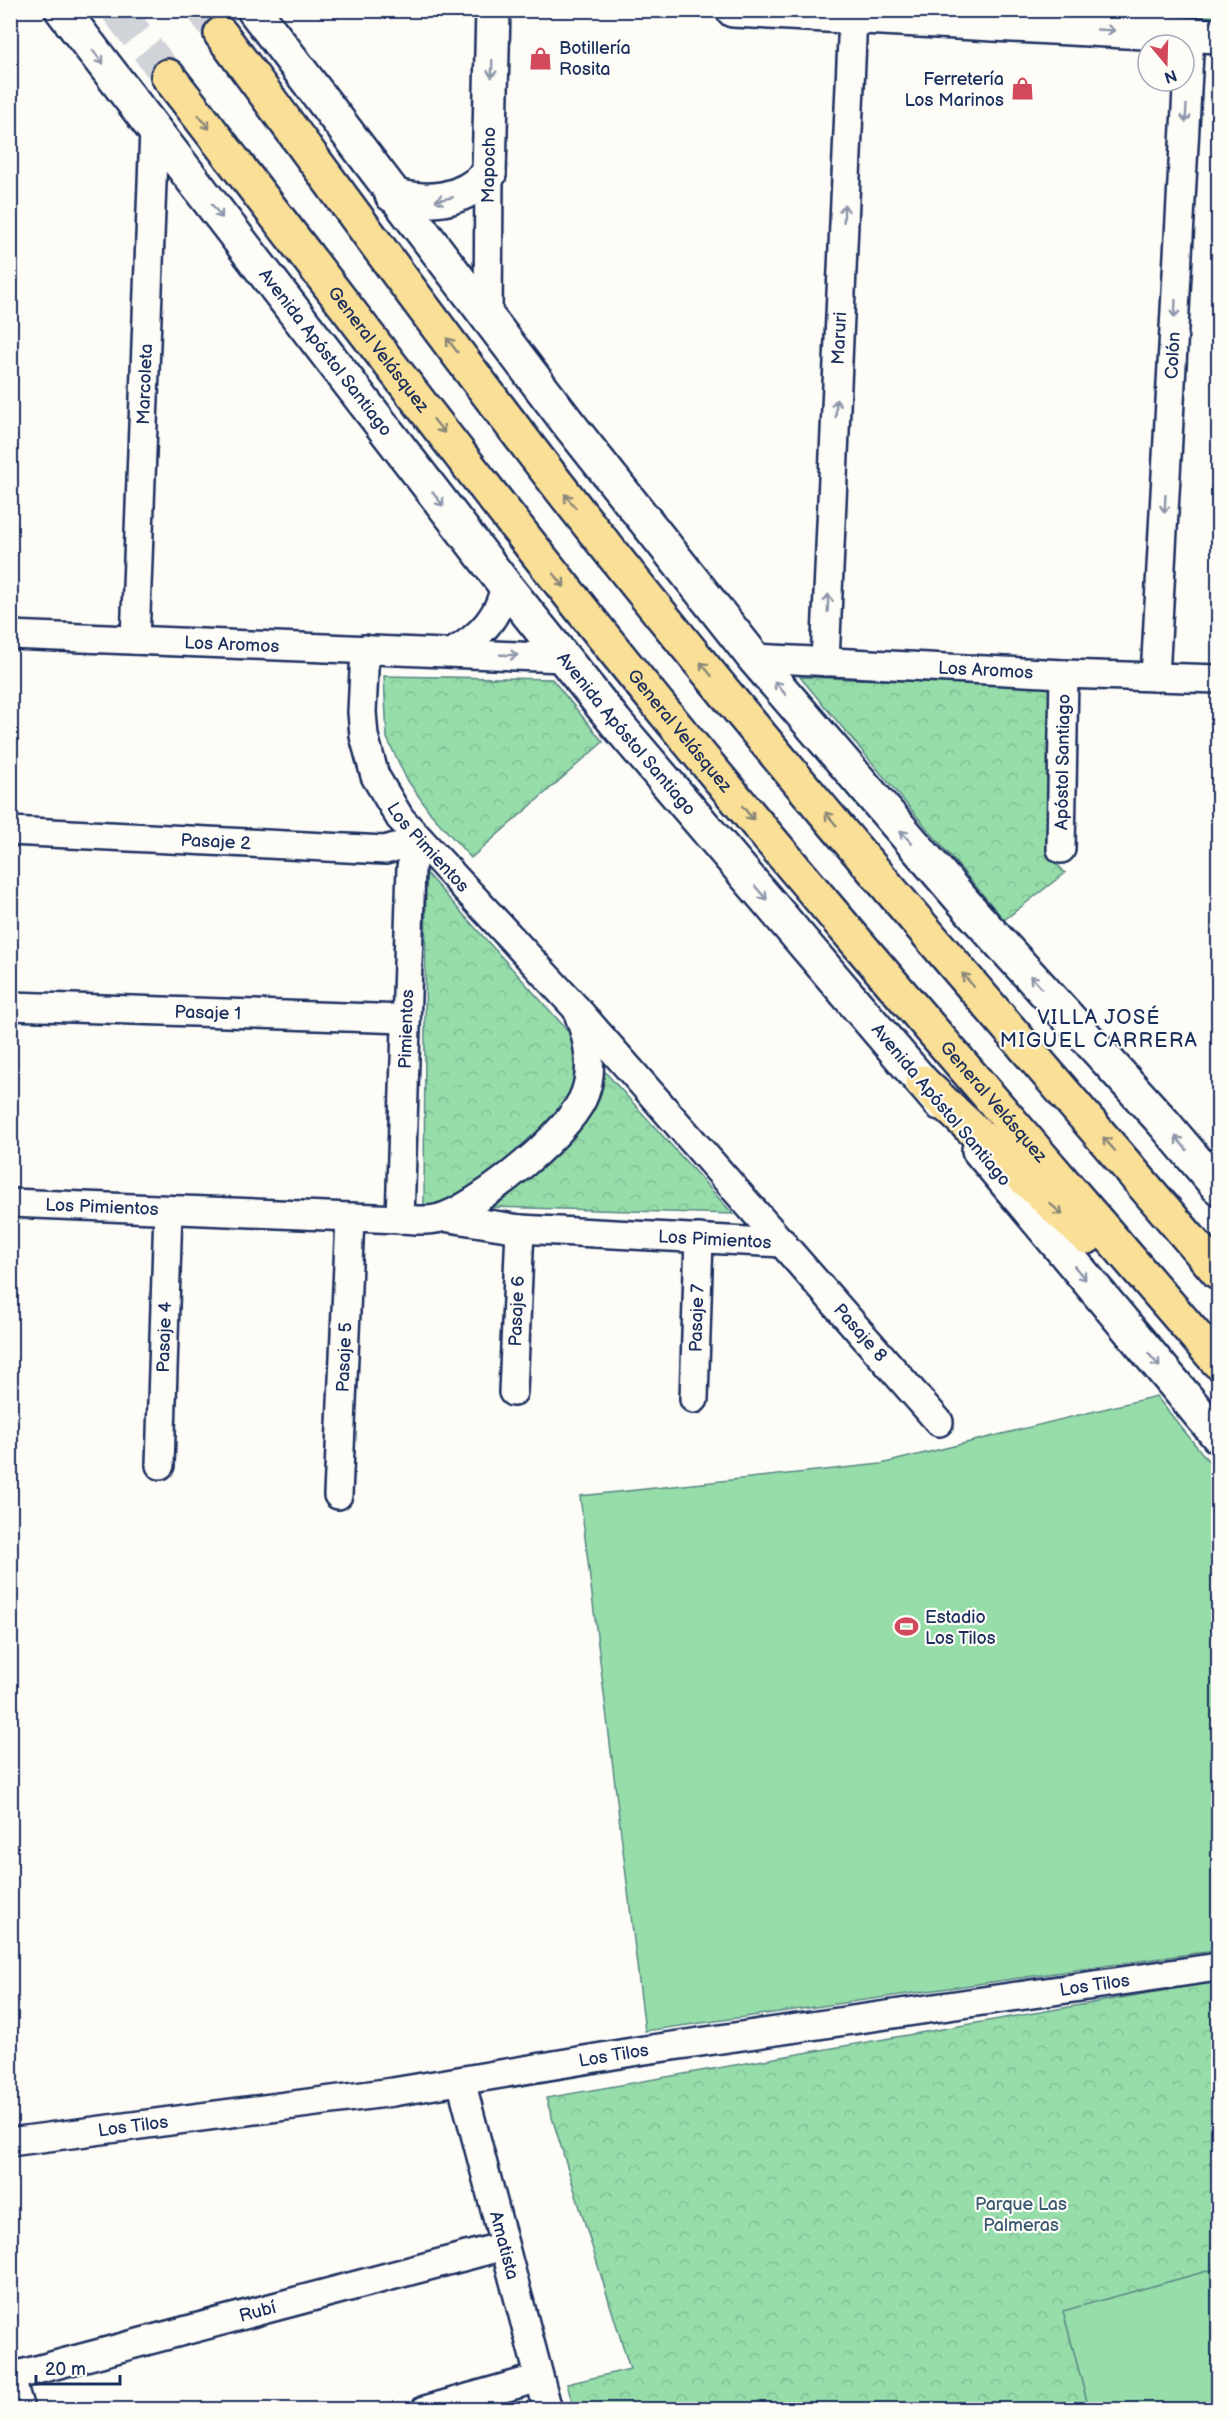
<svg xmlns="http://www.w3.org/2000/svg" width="1229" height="2420" viewBox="0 0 1229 2420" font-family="'Balsamiq Sans',sans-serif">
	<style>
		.grass { fill: url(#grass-dots); stroke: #588684; stroke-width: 1.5 }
		.park { fill: url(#park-crowns); stroke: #588684; stroke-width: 1.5 }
		.pitch { fill: #96ddaa; stroke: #588684; stroke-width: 1.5 }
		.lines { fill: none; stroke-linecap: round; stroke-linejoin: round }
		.motorway-tunnel { stroke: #d0d3d8; stroke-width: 33; stroke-dasharray: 33 16; stroke-linecap: butt }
		.minor-casing { stroke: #1b2f5e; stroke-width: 32 }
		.tertiary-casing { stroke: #1b2f5e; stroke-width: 38 }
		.secondary-casing { stroke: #1b2f5e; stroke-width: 38 }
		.motorway-casing { stroke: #1b2f5e; stroke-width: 38 }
		.minor { stroke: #fdfcf7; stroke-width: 27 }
		.tertiary { stroke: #fdfcf7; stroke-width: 33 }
		.secondary { stroke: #fdfcf7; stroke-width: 33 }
		.motorway { stroke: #fadf96; stroke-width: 33 }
		.oneway { stroke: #8c96aa }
		.oneway2 { stroke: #8a877a }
		.labels { text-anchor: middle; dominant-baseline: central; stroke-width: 4.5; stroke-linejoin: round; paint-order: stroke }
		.poi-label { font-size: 18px; fill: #1b2f5e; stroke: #fdfcf7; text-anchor: start }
		.street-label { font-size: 18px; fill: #1b2f5e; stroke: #fdfcf7 }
		.park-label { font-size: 18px; fill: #3a5a71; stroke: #fdfcf7 }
		.neighbourhood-label { font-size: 20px; letter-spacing: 1.5px; fill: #1b2f5e; stroke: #fdfcf7 }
	</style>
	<defs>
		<pattern id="grass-dots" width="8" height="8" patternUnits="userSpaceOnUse" patternTransform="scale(1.5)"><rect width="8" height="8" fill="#96ddaa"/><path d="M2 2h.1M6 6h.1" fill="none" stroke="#81be95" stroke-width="1.8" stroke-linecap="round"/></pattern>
		<pattern id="park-crowns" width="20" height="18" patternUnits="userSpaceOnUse" patternTransform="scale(1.5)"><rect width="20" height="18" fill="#96ddaa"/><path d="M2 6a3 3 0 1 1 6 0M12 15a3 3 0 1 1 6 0" fill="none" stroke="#81be95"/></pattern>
	</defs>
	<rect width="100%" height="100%" fill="#fdfcf7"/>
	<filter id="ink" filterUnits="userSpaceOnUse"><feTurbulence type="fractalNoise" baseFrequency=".0167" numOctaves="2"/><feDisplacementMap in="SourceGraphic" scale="12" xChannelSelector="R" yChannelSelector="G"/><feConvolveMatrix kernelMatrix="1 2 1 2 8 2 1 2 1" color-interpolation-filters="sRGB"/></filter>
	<g filter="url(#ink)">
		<path class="grass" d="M 1064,11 L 1218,11 L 1218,19 Z"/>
		<path class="park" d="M 384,676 L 552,679 L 603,742 L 471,858 L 431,814 L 406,778 L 387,738 Z
			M 800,677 L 1049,686 L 1047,853 L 1065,873 L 1004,920 Z
			M 426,873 L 733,1214 L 424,1205 Z
			M 1218,1981 L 1218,2409 L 574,2409 L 567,2384 L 630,2369 L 546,2098 Z"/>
		<path class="pitch" d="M 1156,1396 L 1218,1473 L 1218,1950 L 645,2031 L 580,1496 L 881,1464 Z
			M 1218,2268 L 1218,2409 L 1089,2409 L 1063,2311 Z"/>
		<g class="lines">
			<path class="motorway-tunnel" d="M 117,10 L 168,76
				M 203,10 L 221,34"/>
			<defs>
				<g id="minor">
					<path d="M 488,319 L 489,174"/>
					<path id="s1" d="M 10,635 L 564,658"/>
					<path id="s2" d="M 135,640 L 154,129"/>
					<path id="s3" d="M 365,649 L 362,712 L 364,736 L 375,776 L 400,818 L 575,1007 L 939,1422"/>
					<path d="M 453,652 C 480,637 500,616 505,585"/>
					<path id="s4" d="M 754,658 L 1064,674 L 1218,679"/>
					<path id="s5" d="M 825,662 L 853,16"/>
					<path id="s6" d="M 1155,677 L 1190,35"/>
					<path id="s7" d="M 10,831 L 385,850 L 420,840"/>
					<path id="s8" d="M 1061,849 L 1064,674"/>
					<path id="s9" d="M 10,1006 L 406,1019"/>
					<path id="s10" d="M 10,1203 L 400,1219 C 415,1220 432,1222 446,1216 C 483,1202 573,1130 585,1093 C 594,1069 588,1039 579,1016"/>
					<path id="s11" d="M 443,1217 L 520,1229 L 783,1243"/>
					<path id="s12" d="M 400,1219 L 411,867 L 420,840"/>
					<path id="s13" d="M 513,1392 L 520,1229"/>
					<path id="s14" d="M 694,1399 L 699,1238"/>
					<path id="s15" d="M 160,1465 L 168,1210"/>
					<path id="s16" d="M 338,1495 L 350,1218"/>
					<path id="s17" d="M 461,2081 L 548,2410"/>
					<path id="s18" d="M 10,2142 L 393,2092 L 638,2051 L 1218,1967"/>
					<path id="s19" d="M 10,2377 L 504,2246"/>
					<path d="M 425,2410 L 539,2378"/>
				</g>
				<path id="tertiary" d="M 489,174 L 493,10
					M 10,2386 L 17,2410"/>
				<g id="secondary">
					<path id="s20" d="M 62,10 L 505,585 L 616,723 L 940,1103"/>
					<path d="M 254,10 L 568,423 L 754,658 L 974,914 L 1163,1122 L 1218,1187"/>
					<path d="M 733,10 L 1218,36"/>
					<path d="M 392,195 C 429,205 461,202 489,174"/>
					<path d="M 979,1150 L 1218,1436"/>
				</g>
				<g id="motorway">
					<path d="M 221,34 C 343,198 463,365 590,526 C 792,781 1007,1025 1218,1272"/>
					<path id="s21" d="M 168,76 C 332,287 492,501 661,708 C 842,929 1032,1145 1218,1362"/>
					<path d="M 922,1082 L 1087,1237"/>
				</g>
			</defs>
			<use href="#minor" class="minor-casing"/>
			<use href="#tertiary" class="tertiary-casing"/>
			<use href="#secondary" class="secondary-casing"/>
			<use href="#motorway" class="motorway-casing"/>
			<use href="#minor" class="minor"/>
			<use href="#tertiary" class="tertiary"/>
			<use href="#secondary" class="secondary"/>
			<use href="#motorway" class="motorway"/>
		</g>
		<defs><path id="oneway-shaft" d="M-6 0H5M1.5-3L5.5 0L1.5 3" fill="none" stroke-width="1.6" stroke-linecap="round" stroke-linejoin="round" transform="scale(1.5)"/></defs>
		<g class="oneway">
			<use href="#oneway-shaft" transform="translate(1106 30) rotate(3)"/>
			<use href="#oneway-shaft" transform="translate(98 57) rotate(52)"/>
			<use href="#oneway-shaft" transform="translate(492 69) rotate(92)"/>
			<use href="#oneway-shaft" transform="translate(1186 114) rotate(93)"/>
			<use href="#oneway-shaft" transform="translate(444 199) rotate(169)"/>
			<use href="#oneway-shaft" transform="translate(217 211) rotate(52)"/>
			<use href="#oneway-shaft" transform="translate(844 213) rotate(-88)"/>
			<use href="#oneway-shaft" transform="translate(1175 309) rotate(93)"/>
			<use href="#oneway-shaft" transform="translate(836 408) rotate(-88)"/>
			<use href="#oneway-shaft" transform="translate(438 499) rotate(52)"/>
			<use href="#oneway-shaft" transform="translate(1165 504) rotate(93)"/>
			<use href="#oneway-shaft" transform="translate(828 603) rotate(-88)"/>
			<use href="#oneway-shaft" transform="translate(509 655) rotate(2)"/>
			<use href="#oneway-shaft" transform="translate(780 688) rotate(-130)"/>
			<use href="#oneway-shaft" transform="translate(906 837) rotate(-131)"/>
			<use href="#oneway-shaft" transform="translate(761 893) rotate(49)"/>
			<use href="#oneway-shaft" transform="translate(1036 982) rotate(-132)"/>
			<use href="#oneway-shaft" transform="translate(1181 1143) rotate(-130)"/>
			<use href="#oneway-shaft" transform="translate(1080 1273) rotate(50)"/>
			<use href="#oneway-shaft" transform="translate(1154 1360) rotate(50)"/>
		</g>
		<g class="oneway2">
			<use href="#oneway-shaft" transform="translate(204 122) rotate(52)"/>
			<use href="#oneway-shaft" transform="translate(452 345) rotate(-127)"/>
			<use href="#oneway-shaft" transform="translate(439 426) rotate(52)"/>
			<use href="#oneway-shaft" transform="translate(570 501) rotate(-128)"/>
			<use href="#oneway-shaft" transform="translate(559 580) rotate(52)"/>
			<use href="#oneway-shaft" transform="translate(706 669) rotate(-129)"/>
			<use href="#oneway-shaft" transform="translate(748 813) rotate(50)"/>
			<use href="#oneway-shaft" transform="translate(831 819) rotate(-130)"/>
			<use href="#oneway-shaft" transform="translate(968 980) rotate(-131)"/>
			<use href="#oneway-shaft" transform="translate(1109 1144) rotate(-131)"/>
			<use href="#oneway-shaft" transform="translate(1056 1209) rotate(43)"/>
		</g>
	</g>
	<defs>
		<symbol id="shop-bare" viewBox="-9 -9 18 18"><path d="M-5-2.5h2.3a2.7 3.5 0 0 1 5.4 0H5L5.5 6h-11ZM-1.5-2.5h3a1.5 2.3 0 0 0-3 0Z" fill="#d1495b" stroke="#fdfcf7" stroke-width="2.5" paint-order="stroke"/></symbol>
		<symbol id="stadium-bare" viewBox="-9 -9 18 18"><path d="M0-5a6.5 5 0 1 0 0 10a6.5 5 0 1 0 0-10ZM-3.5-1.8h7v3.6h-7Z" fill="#d1495b" stroke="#fdfcf7" stroke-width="2.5" paint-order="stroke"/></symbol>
	</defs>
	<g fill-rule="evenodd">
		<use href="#shop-bare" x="524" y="42" width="33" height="33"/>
		<use href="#shop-bare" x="1006" y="72" width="33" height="33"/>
		<use href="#stadium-bare" x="890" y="1610" width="33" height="33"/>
	</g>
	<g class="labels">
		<g class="poi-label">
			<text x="559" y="48">Botillería<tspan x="559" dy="21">Rosita</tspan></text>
			<text x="1004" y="79" text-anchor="end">Ferretería<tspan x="1004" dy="21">Los Marinos</tspan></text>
			<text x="925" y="1617">Estadio<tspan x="925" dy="21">Los Tilos</tspan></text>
		</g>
		<g class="street-label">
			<text transform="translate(489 165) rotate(-89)">Mapocho</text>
			<text stroke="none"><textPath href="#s5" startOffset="324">Maruri</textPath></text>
			<text stroke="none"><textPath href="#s21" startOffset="345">General Velásquez</textPath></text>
			<text stroke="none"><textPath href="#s20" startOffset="432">Avenida Apóstol Santiago</textPath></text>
			<text stroke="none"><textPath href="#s6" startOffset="322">Colón</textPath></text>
			<text stroke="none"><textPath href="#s2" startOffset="256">Marcoleta</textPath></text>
			<text stroke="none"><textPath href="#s1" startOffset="222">Los Aromos</textPath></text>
			<text stroke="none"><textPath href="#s4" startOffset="232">Los Aromos</textPath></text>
			<text stroke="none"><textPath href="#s21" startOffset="831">General Velásquez</textPath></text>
			<text stroke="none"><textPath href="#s20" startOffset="918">Avenida Apóstol Santiago</textPath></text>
			<text stroke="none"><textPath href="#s8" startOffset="87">Apóstol Santiago</textPath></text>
			<text stroke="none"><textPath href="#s7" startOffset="206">Pasaje 2</textPath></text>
			<text stroke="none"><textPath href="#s3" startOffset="218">Los Pimientos</textPath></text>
			<text stroke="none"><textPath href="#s9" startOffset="198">Pasaje 1</textPath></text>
			<text stroke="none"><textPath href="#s12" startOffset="190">Pimientos</textPath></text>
			<text stroke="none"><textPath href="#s21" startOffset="1317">General Velásquez</textPath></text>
			<text transform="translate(941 1105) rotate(50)">Avenida Apóstol Santiago</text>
			<text stroke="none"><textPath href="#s10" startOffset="92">Los Pimientos</textPath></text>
			<text stroke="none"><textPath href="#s11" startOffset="273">Los Pimientos</textPath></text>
			<text stroke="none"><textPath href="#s13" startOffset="81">Pasaje 6</textPath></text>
			<text stroke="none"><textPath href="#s14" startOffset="81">Pasaje 7</textPath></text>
			<text stroke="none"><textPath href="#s3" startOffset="868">Pasaje 8</textPath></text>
			<text stroke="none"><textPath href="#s15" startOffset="128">Pasaje 4</textPath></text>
			<text stroke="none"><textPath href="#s16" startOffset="138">Pasaje 5</textPath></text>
			<text stroke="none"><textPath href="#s18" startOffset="1096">Los Tilos</textPath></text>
			<text stroke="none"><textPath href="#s18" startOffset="610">Los Tilos</textPath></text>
			<text stroke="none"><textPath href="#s18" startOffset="124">Los Tilos</textPath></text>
			<text stroke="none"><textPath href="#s17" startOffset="170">Amatista</textPath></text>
			<text stroke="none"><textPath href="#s19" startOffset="256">Rubí</textPath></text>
		</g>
		<g class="park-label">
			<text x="1021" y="2204">Parque Las<tspan x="1021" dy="21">Palmeras</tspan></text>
		</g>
		<g class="neighbourhood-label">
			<text x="1099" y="1018">VILLA JOSÉ<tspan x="1099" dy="23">MIGUEL CARRERA</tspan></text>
		</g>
	</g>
	<rect width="1229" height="2420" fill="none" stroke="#fdfcf7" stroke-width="36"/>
	<rect x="18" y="18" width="1193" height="2384" fill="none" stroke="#1b2f5e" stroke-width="2" filter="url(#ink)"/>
	<g transform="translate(1166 63) rotate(161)"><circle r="28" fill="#fdfcf7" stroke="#a3aaba" stroke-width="1.5"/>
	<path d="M0-4.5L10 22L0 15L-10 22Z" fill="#d1495b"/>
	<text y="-9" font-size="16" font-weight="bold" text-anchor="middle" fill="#1b2f5e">N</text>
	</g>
	<path d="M36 2375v9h84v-9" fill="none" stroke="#1b2f5e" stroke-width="3"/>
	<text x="45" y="2375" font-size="18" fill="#1b2f5e" stroke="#fdfcf7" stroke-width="4.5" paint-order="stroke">20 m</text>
</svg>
